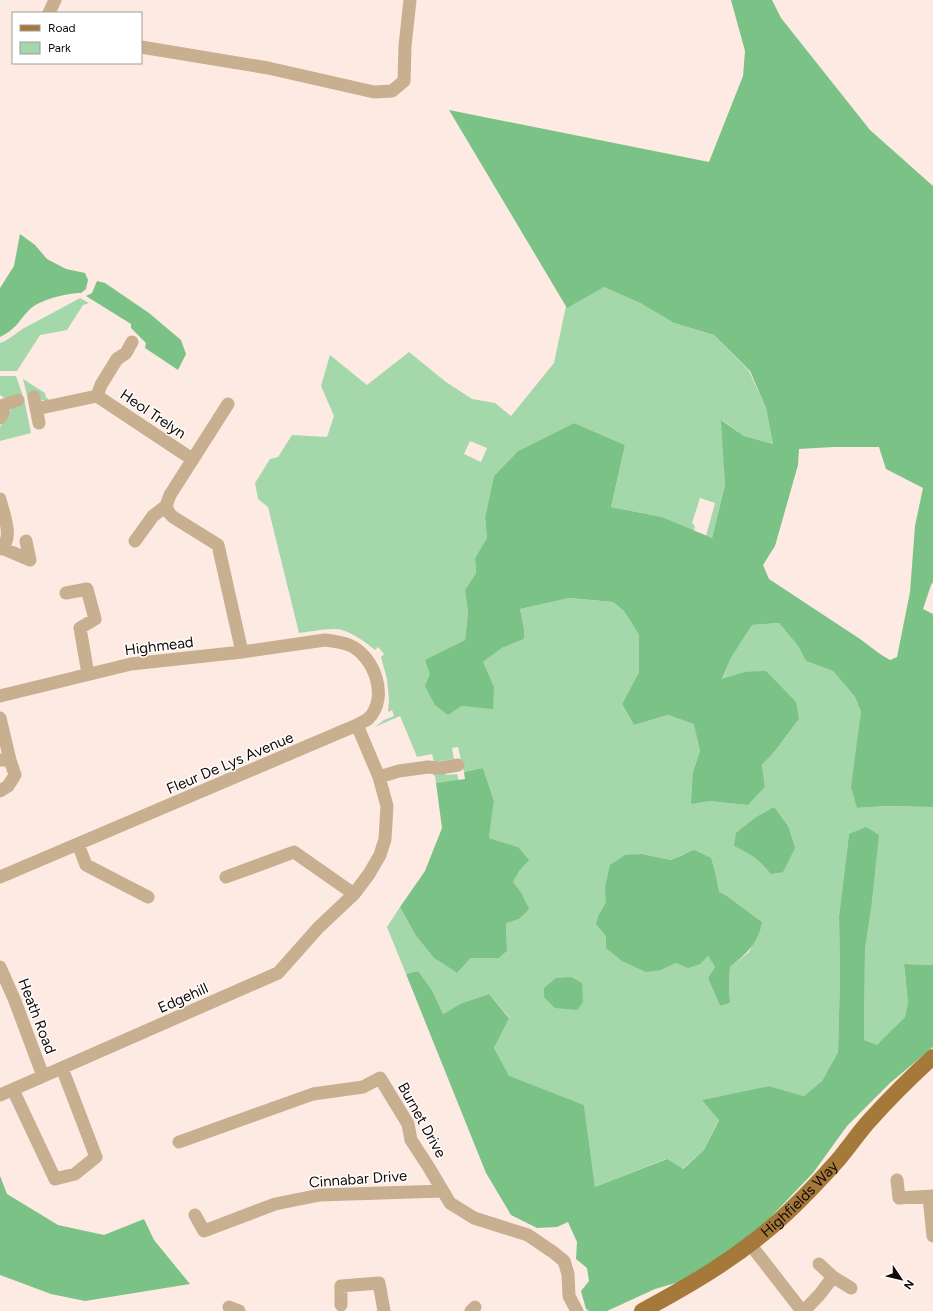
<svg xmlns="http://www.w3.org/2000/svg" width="933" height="1311" viewBox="0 0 933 1311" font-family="Figtree,sans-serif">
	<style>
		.green { fill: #a4d8ab; fill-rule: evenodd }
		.forest { fill: #7ac285; fill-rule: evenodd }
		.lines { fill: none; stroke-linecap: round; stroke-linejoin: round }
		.minor { stroke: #c7af90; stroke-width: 13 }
		.major { stroke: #a4793a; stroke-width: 16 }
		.labels { text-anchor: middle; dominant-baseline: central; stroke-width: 3; stroke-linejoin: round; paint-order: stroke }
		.street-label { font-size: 15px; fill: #130906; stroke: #fff }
	</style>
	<rect width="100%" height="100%" fill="#fdeae2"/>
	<path class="green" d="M 604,287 L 640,303 L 674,323 L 714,335 L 749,371 L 766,408 L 773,444 L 744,436 L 722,420 L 725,485 L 712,538 L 706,536 L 715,503 L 700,498 L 692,523 L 695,526 L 694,531 L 662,517 L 611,507 L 625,445 L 574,423 L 518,451 L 494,476 L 485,517 L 487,538 L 475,558 L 476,573 L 465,590 L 468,612 L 465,640 L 426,660 L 461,706 L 476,707 L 483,662 L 502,648 L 524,639 L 524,628 L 520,609 L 568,598 L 613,602 L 624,611 L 639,635 L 639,672 L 622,704 L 634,725 L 668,715 L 695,724 L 700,751 L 693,772 L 709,801 L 748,805 L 765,787 L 762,765 L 775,751 L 799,719 L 744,672 L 722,680 L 731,658 L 752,625 L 779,623 L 798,646 L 806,661 L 833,671 L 855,697 L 861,712 L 859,736 L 857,808 L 884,806 L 933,807 L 933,965 L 904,964 L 908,1002 L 905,1017 L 877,1046 L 864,1040 L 865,950 L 871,909 L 849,834 L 839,916 L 840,978 L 838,1052 L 822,1081 L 804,1096 L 769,1086 L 703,1100 L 719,1119 L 704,1150 L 682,1169 L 666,1159 L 595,1187 L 584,1105 L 509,1077 L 494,1048 L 509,1017 L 489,994 L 462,1003 L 443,1014 L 432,990 L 418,971 L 406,974 L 387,927 L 400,907 L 416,936 L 434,958 L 457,973 L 471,958 L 499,958 L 507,951 L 506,922 L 519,919 L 521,892 L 513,882 L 520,870 L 518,847 L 489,838 L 494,801 L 483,768 L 464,772 L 458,747 L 452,748 L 454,759 L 434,762 L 432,754 L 417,757 L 400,716 L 375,727 L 384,720 L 394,716 L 392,710 L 388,712 L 389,699 L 387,679 L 381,657 L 384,654 L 378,647 L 375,650 C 365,642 355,634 342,630 C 331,627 311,632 299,633 L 268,507 L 258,499 L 255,483 L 270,459 L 278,457 L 292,435 L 327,437 L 334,416 L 321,386 L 330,355 L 367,385 L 409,352 L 446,382 L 472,399 L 495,403 L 511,416 L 554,363 L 566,306 ZM 470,441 L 487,448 L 481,462 L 464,454 ZM 774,807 L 765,866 L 752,855 L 737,833 L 756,817 ZM 642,854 L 671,860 L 684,854 L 716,876 L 718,892 L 727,896 L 762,922 L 749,952 L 730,967 L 729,986 L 730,1003 L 720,1006 L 708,978 L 715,967 L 708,956 L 676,963 L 661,970 L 599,914 L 606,902 Z
		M 80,298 L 89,303 L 83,305 L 67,330 L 40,335 L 17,371 L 0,371 L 0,343 C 9,340 16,333 24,328 C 43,318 62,308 80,298 Z
		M 0,376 L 16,376 L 24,399 L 31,433 L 0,441 L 0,427 L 12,408 L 12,397 L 4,398 L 0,395 Z
		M 23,379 L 45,393 L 46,398 L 48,398 L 49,402 L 42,400 L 39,397 L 34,424 Z
		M 428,771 L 438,771 L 447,775 L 457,774 L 459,781 L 436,783 L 435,776 Z"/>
	<path class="forest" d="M 731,0 L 772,0 L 781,18 L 870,130 L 933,186 L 933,582 L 931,585 L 923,609 L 933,614 L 933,807 L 884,806 L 857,808 L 851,787 L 861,712 L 855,697 L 833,671 L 806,661 L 798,646 L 779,623 L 752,625 L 731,658 L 722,679 L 744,672 L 766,671 L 796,702 L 799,719 L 775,751 L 762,765 L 765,787 L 748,805 L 709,801 L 691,804 L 693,772 L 700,751 L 694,724 L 668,715 L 634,725 L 622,704 L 639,672 L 639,635 L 624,611 L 613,602 L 569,598 L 520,609 L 524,628 L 524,639 L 502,648 L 483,662 L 494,687 L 493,709 L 461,706 L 448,715 L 435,705 L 425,686 L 430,674 L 425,660 L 465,640 L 468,612 L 465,590 L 476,573 L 475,558 L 487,538 L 485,517 L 494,476 L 518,451 L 574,423 L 625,445 L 611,507 L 662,517 L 712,538 L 725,485 L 721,420 L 744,436 L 773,444 L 766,408 L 750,371 L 714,335 L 674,323 L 640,303 L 604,287 L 567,308 L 449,110 L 709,162 L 743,76 L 745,51 ZM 833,447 L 879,447 L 886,469 L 923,488 L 915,526 L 910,592 L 897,657 L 890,660 L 880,654 L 860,639 L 769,579 L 763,565 L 775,546 L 798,465 L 799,449 Z
		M 20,234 L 35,245 L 47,259 L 66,269 L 85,273 L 88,280 L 86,289 L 81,293 C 67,293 38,300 29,310 C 18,322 15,330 0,337 L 0,288 L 14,266 Z
		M 97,281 L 105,283 L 149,313 L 181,340 L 186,354 L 178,370 L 145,348 L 146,343 L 131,328 L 131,324 L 86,296 L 92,293 Z
		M 483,768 L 494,801 L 489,838 L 518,847 L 529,860 L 520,870 L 513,882 L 521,892 L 529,909 L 519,919 L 506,923 L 507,951 L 499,958 L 471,958 L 457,973 L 434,958 L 416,936 L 400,907 L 425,871 L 442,828 L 436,783 L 465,779 L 464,772 Z
		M 774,807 L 788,826 L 795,848 L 783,872 L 771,874 C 759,859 751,854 734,846 L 736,833 L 756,817 Z
		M 866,827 L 879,835 L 871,909 L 865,950 L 864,1040 L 877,1045 L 905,1017 L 908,1002 L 904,964 L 933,965 L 933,1047 L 890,1083 L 847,1126 L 813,1173 L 768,1220 L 734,1248 L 679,1282 L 655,1289 L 607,1311 L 589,1311 L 586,1309 L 581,1291 L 589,1281 L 587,1268 L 576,1259 L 577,1242 L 568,1222 L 557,1227 L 537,1228 L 511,1215 L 486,1173 L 406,974 L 418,971 L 432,990 L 443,1014 L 462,1003 L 489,994 L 509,1018 L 494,1048 L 509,1076 L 584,1105 L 595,1187 L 667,1159 L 683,1169 L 704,1150 L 719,1120 L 702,1100 L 769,1086 L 804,1096 L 822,1081 L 838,1052 L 840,978 L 839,916 L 849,834 Z
		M 694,850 L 711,858 L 716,876 L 719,892 L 727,896 L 762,922 C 758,944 747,953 730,967 L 729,986 L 730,1003 L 720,1006 L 708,978 L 715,967 L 708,956 L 700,964 L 688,968 L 676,963 L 661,970 L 646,972 L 622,961 L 606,948 L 606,936 L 596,924 L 599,914 L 606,902 L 605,887 L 610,865 L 625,855 L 642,854 L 671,860 Z
		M 571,977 L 582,983 L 583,1002 L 577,1010 L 555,1008 L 544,997 L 544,988 L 556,978 Z
		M 0,1176 L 7,1194 L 58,1225 L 104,1235 L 144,1219 L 154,1240 L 190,1284 L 85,1301 L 51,1294 L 0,1275 Z"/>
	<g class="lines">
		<path class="minor" d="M 49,13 L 55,0
			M 141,47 L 268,68 L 374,92 L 392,91 L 404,81 L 405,46 L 410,0
			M 97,396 L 101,385 L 117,359 L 126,353 L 132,342
			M 34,397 L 39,423
			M 228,404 L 170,495 L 166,506 L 169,513 L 173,517 L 218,545 L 242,652
			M 4,405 L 18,400
			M 36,409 L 97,396 L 192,459
			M 0,418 L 3,413 L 4,405
			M 0,499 C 3,513 15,540 0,549
			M 135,541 L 153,516 L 166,506
			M 2,548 L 30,560 L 26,541
			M 66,593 L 87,589 L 95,619 L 80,628 L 88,674
			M 0,696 L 131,664 L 242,652 L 325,640 C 333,641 341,642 349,645 C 374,655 390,698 368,719 C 365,721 360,723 357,725 L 0,877
			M 0,718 L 10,760 L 0,760
			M 379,777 L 399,771 L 428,767 L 441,768 L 458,765
			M 0,791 L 8,786 L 15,775 L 10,760
			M 78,844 L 86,865 L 148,897
			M 226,877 L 294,852 L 354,894
			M 0,967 L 15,1001 L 43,1076
			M 13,1090 L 55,1179 L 75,1174 L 96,1157 L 62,1068
			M 0,1095 L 278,973 L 318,928 L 354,894 L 369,874 L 380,855 L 385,839 L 387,806 L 379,777 L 357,725
			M 179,1142 L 313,1094 L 363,1087 L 380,1078 L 408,1124 L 411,1140 L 428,1166 L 450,1203 L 474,1218 L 528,1235 L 553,1252 L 564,1261 L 568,1274 L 569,1296 L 577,1311
			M 897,1180 L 899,1198 L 933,1196
			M 929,1197 L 933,1236
			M 195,1215 L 204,1231 L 275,1204 L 320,1195 L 443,1191
			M 750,1244 L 802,1311
			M 833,1277 L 851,1288
			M 341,1305 L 341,1286 L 379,1283 L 384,1311
			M 229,1307 L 239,1311
			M 471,1311 L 475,1307
			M 804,1311 L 820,1294 L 833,1277 L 819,1264"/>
		<path class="major" id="s1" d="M 642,1311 C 694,1283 745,1253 787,1213 C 805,1196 822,1178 838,1160 C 849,1147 859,1132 870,1120 C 890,1098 911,1077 933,1057"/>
	</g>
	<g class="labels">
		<g class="street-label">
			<text transform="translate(153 414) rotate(34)">Heol Trelyn</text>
			<text transform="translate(159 646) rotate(-7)">Highmead</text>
			<text transform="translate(230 763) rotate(-23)">Fleur De Lys Avenue</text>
			<text transform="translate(183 998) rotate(-24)">Edgehill</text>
			<text transform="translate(37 1016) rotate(69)">Heath Road</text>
			<text transform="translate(422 1120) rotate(61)">Burnet Drive</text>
			<text transform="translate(358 1179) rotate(-4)">Cinnabar Drive</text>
			<text stroke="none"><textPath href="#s1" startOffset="194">Highfields Way</textPath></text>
		</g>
	</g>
	<rect x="12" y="12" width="130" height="52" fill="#ffffff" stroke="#a19d9b"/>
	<rect x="20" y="25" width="20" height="6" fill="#a4793a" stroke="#a19d9b"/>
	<text x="48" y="32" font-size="12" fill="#130906">Road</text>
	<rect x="20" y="42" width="20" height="12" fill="#a4d8ab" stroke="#a19d9b"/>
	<text x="48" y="52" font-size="12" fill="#130906">Park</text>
	<g transform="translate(901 1279) rotate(125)" stroke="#ffffff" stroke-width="3" paint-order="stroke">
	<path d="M0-3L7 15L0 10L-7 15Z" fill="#130906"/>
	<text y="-6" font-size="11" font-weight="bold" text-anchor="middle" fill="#130906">N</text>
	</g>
</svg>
